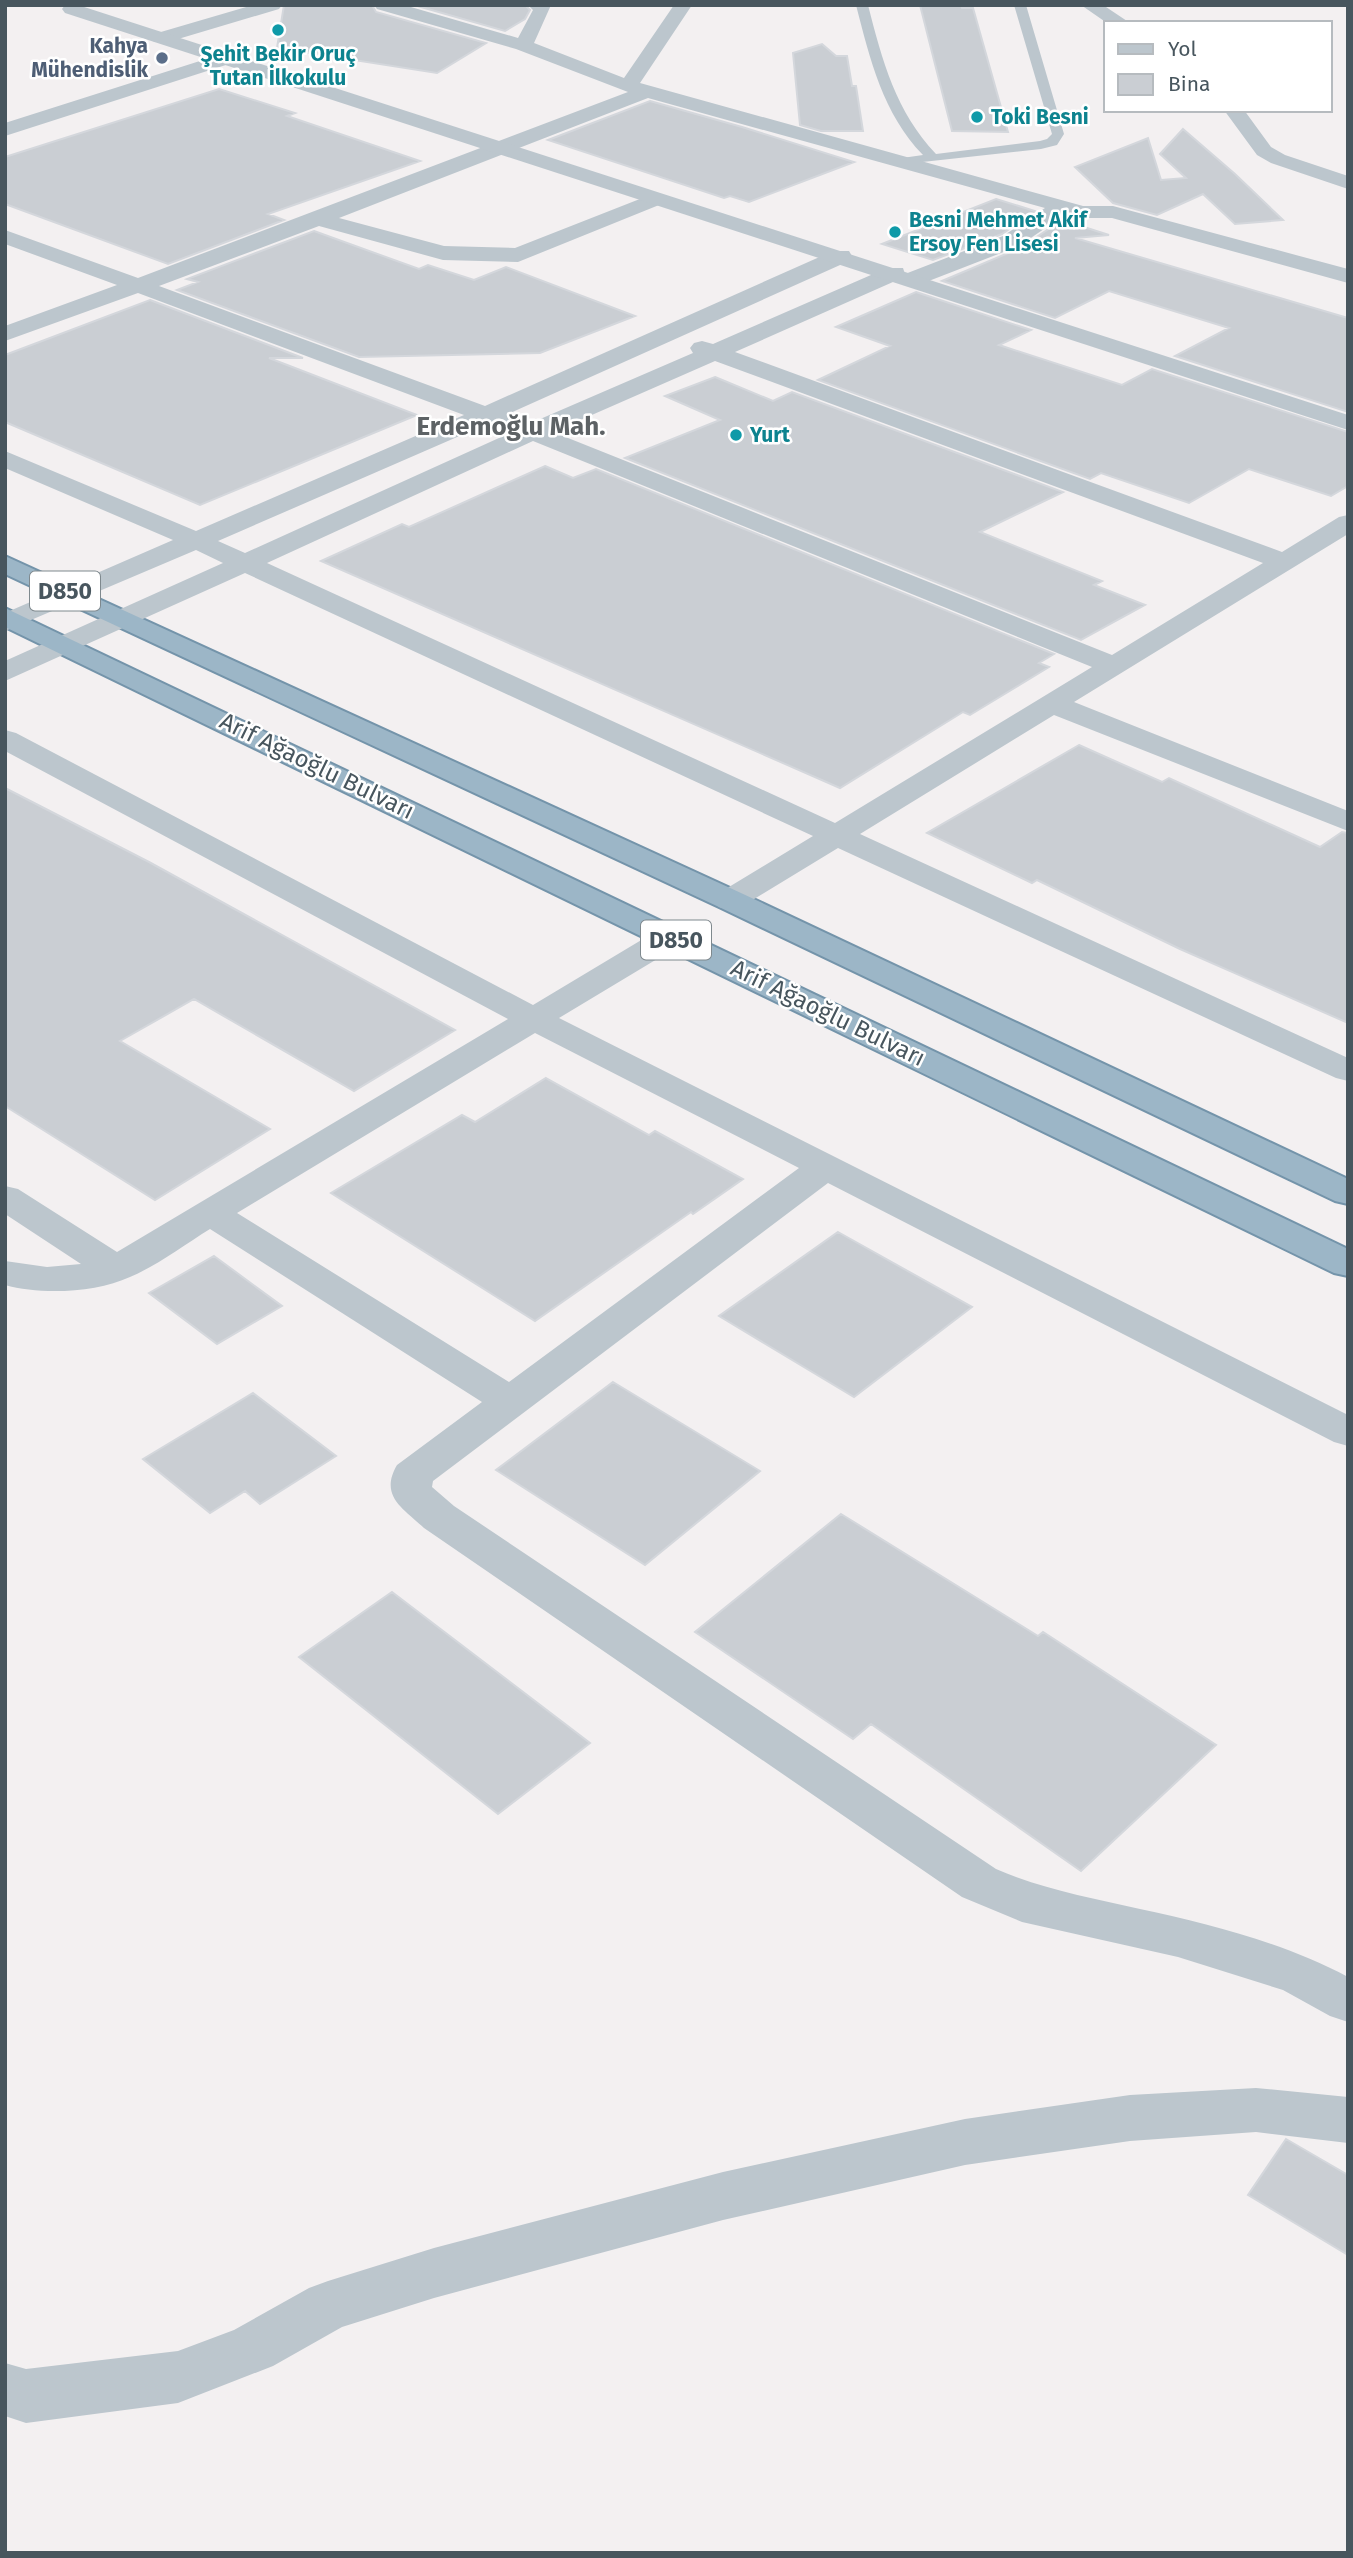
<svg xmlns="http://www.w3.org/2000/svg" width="1353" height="2558" viewBox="0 0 1353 2558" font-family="'Fira Sans',sans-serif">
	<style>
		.building { fill: #caced3; stroke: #d4d7dc; stroke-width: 2 }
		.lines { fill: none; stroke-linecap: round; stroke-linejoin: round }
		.trunk-casing { stroke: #7494aa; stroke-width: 4 }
		.service { fill: #bcc6cd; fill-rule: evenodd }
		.minor { fill: #bcc6cd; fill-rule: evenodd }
		.tertiary { fill: #bcc6cd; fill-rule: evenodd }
		.trunk { fill: #9cb6c7; fill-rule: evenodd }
		.culture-dot { fill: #0f9aa8; stroke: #fff; stroke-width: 2.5 }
		.service-dot { fill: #5c6f8a; stroke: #fff; stroke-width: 2.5 }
		.labels { text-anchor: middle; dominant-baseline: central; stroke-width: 5; stroke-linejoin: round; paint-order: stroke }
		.far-service-label { font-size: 21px; font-weight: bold; fill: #4e5e75; stroke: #fff; text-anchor: end }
		.far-culture-label { font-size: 21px; font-weight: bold; fill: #0d838f; stroke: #fff; text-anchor: start }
		.shield { fill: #fff; stroke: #7f898e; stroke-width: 2 }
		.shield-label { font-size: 23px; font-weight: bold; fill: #48565e }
		.street-label { font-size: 24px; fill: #48565e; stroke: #fff }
		.far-district-label { font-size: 26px; font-weight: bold; fill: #5d6265; stroke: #fff }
	</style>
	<rect width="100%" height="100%" fill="#f3f0f1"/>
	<path class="building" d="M 284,5 L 372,5 L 376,12 L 486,43 L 437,73 L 277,48 Z
		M 414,5 L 525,5 L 530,10 L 525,19 L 505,31 Z
		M 920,5 L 961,5 L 962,8 L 973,8 L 1008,132 L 952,131 Z
		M 822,44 L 836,56 L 847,56 L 852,86 L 856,86 L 863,131 L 821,131 L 800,125 L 793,53 Z
		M 219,89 L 295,113 L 287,116 L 420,161 L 268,214 L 284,220 L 168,264 L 5,204 L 5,157 Z
		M 650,101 L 742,127 L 854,162 L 749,202 L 730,196 L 724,198 L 548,140 Z
		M 1183,129 L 1235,174 L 1283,220 L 1235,224 L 1203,194 L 1157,215 L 1113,203 L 1075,167 L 1148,138 L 1161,180 L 1186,178 L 1160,154 Z
		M 996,199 L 1035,211 L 1002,234 L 933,260 L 882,244 Z
		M 1062,220 L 1109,235 L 1075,238 L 1348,318 L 1348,412 L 1175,356 L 1229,328 L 1109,291 L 1055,318 L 942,281 L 1020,248 Z
		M 314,231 L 419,269 L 428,265 L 474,280 L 506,267 L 635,316 L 540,353 L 359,357 L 177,290 L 198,282 L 187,279 Z
		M 916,292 L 1031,330 L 999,345 L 1122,385 L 1152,369 L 1348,432 L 1348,486 L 1331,496 L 1249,469 L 1189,503 L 1101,473 L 1090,479 L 818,380 L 890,346 L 836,327 Z
		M 150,300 L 303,358 L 269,358 L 417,415 L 200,505 L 5,422 L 5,355 Z
		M 715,377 L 773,401 L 792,392 L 1063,492 L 980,532 L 1102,581 L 1094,585 L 1145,605 L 1081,640 L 625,458 L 720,420 L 665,396 Z
		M 545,466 L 573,478 L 596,469 L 1054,654 L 1039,663 L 1049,667 L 970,715 L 963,712 L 840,788 L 321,561 L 402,524 L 409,527 Z
		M 1079,745 L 1162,782 L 1169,778 L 1320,847 L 1342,832 L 1348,833 L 1348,1023 L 1180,949 L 1037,880 L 1032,883 L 927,833 Z
		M 5,788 L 149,862 L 455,1030 L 354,1091 L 194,999 L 120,1041 L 270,1129 L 155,1200 L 5,1106 Z
		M 546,1078 L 649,1135 L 655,1131 L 743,1179 L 693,1214 L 691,1212 L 535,1321 L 331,1193 L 462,1115 L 475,1122 Z
		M 838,1232 L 972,1307 L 854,1397 L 719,1316 Z
		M 214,1256 L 282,1306 L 217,1344 L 149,1293 Z
		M 613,1382 L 760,1471 L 645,1565 L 496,1470 Z
		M 253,1393 L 336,1456 L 260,1504 L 245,1491 L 210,1513 L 143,1459 Z
		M 841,1514 L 1038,1636 L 1043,1632 L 1216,1745 L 1081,1871 L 871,1724 L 853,1739 L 695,1632 Z
		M 392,1592 L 590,1743 L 498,1814 L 299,1657 Z
		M 1286,2139 L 1348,2175 L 1348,2255 L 1248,2195 Z"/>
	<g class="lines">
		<defs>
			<path id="trunk" d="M 5,556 L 741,893 L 1348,1179 L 1348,1204 L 1335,1201 L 719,907 L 5,574 Z
				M 5,608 L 1348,1249 L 1348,1276 L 1334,1273 L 5,627 Z"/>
		</defs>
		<use href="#trunk" class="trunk-casing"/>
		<path class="service" d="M 856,5 L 868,5 C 882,60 896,112 936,154 L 1040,141 L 1047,139 L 1052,134 L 1014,5 L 1026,5 L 1064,134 L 1057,145 L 1041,149 L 895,165 L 895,159 L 923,155 C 883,114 870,59 856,5 Z"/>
		<path class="minor" d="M 253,5 L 282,5 L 279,9 L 168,42 L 154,42 L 152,38 L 154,34 Z
			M 374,5 L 404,5 L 518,38 L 533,10 L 528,5 L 551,5 L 534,43 L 624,78 L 674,5 L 692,5 L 640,83 L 1083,206 L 1113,206 L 1348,269 L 1348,283 L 1112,218 L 1082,218 L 1066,214 L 1019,246 L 921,284 L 905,284 L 902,278 L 735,352 L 1282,552 L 1339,517 L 1348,515 L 1348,534 L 1074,702 L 1348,811 L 1348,831 L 1054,715 L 860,834 L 1348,1058 L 1348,1081 L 1336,1078 L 838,848 L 741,907 L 730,910 L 719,907 L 714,900 L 719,893 L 813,836 L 245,573 L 5,681 L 5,661 L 223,563 L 196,550 L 5,631 L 5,613 L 173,540 L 5,468 L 5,451 L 196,531 L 464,415 L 138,293 L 5,341 L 5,326 L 117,285 L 5,244 L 5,230 L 138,278 L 628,92 L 516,49 L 377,9 ZM 648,98 L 1045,208 L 1003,236 L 905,274 L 903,268 L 887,268 L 713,344 L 702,341 L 694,343 L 690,348 L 693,353 L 531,423 L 508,414 L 849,261 L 852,256 L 849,251 L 833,251 L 485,406 L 159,286 L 319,226 L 443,260 L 518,262 L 664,203 L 668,199 L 664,195 L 650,195 L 515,248 L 444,246 L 339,218 ZM 715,361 L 1263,563 L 1112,655 L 553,432 ZM 487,424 L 510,433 L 245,553 L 218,541 ZM 533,441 L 1092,667 L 835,823 L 267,563 Z
			M 1081,5 L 1103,5 L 1130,23 L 1107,23 Z
			M 225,53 L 232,55 L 234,59 L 232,63 L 5,136 L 5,123 Z
			M 1224,110 L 1244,110 L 1271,147 L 1285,155 L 1348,176 L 1348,189 L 1271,163 L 1257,155 Z
			M 5,730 L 16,733 L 533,1005 L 658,930 L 670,927 L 682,930 L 687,937 L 682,944 L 559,1018 L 1348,1415 L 1348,1446 L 1334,1442 L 828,1183 L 433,1481 L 432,1487 L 454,1506 L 996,1869 C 1042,1889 1091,1898 1140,1909 C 1210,1924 1284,1943 1348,1977 L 1348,2022 L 1330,2016 L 1283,1990 L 1178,1957 L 1022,1922 L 962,1897 L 424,1528 C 403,1508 379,1496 397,1465 L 482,1402 L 210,1229 C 184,1245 158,1265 130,1277 C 95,1293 41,1295 5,1285 L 5,1261 L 47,1267 L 81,1264 L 5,1214 L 5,1186 L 18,1189 L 117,1252 L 508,1019 L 5,751 ZM 535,1033 L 799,1168 L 509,1382 L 237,1213 Z
			M 1256,2088 L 1348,2097 L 1348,2143 L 1256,2132 L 1130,2141 L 965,2165 L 723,2220 L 434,2298 L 342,2327 L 273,2366 L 178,2403 L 26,2423 L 5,2416 L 5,2363 L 26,2369 L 178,2351 L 234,2330 L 309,2288 L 328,2281 L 434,2248 L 723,2172 L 965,2119 L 1130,2095 Z"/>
		<path class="tertiary" d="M 65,5 L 78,5 L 1348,415 L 1348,430 L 65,13 L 62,9 Z"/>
		<use href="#trunk" class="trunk"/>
	</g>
	<g class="culture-dot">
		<circle cx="278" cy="30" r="7"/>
		<circle cx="977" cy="117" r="7"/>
		<circle cx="895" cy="232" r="7"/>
		<circle cx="736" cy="435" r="7"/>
	</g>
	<circle class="service-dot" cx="162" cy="58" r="7"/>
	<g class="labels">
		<g class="far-service-label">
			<text x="148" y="46">Kahya<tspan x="148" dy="24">Mühendislik</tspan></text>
		</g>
		<g class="far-culture-label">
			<text x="278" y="54" text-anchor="middle">Şehit Bekir Oruç<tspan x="278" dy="24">Tutan İlkokulu</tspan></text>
			<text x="991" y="117">Toki Besni</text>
			<text x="909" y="220">Besni Mehmet Akif<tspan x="909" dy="24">Ersoy Fen Lisesi</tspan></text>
			<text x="750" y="435">Yurt</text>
		</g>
		<g class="shield">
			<rect x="30" y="571.5" width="70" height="39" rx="5"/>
			<rect x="641" y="920.5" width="70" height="39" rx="5"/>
		</g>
		<g class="shield-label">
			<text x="65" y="591">D850</text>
			<text x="676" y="940">D850</text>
		</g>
		<g class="street-label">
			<text transform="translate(317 766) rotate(26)">Arif Ağaoğlu Bulvarı</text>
			<text transform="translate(828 1013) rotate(26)">Arif Ağaoğlu Bulvarı</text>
		</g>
		<g class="far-district-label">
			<text x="511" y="426">Erdemoğlu Mah.</text>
		</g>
	</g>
	<rect width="1353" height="2558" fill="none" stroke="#48565e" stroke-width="14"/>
	<rect x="1104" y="21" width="228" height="91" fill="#ffffff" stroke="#b6bbbf" stroke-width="2"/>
	<rect x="1118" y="44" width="35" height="10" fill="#bcc6cd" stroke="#b6bbbf" stroke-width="2"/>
	<text x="1168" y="56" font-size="21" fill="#48565e">Yol</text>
	<rect x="1118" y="74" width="35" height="21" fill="#caced3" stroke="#b6bbbf" stroke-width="2"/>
	<text x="1168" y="91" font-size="21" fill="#48565e">Bina</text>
</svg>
